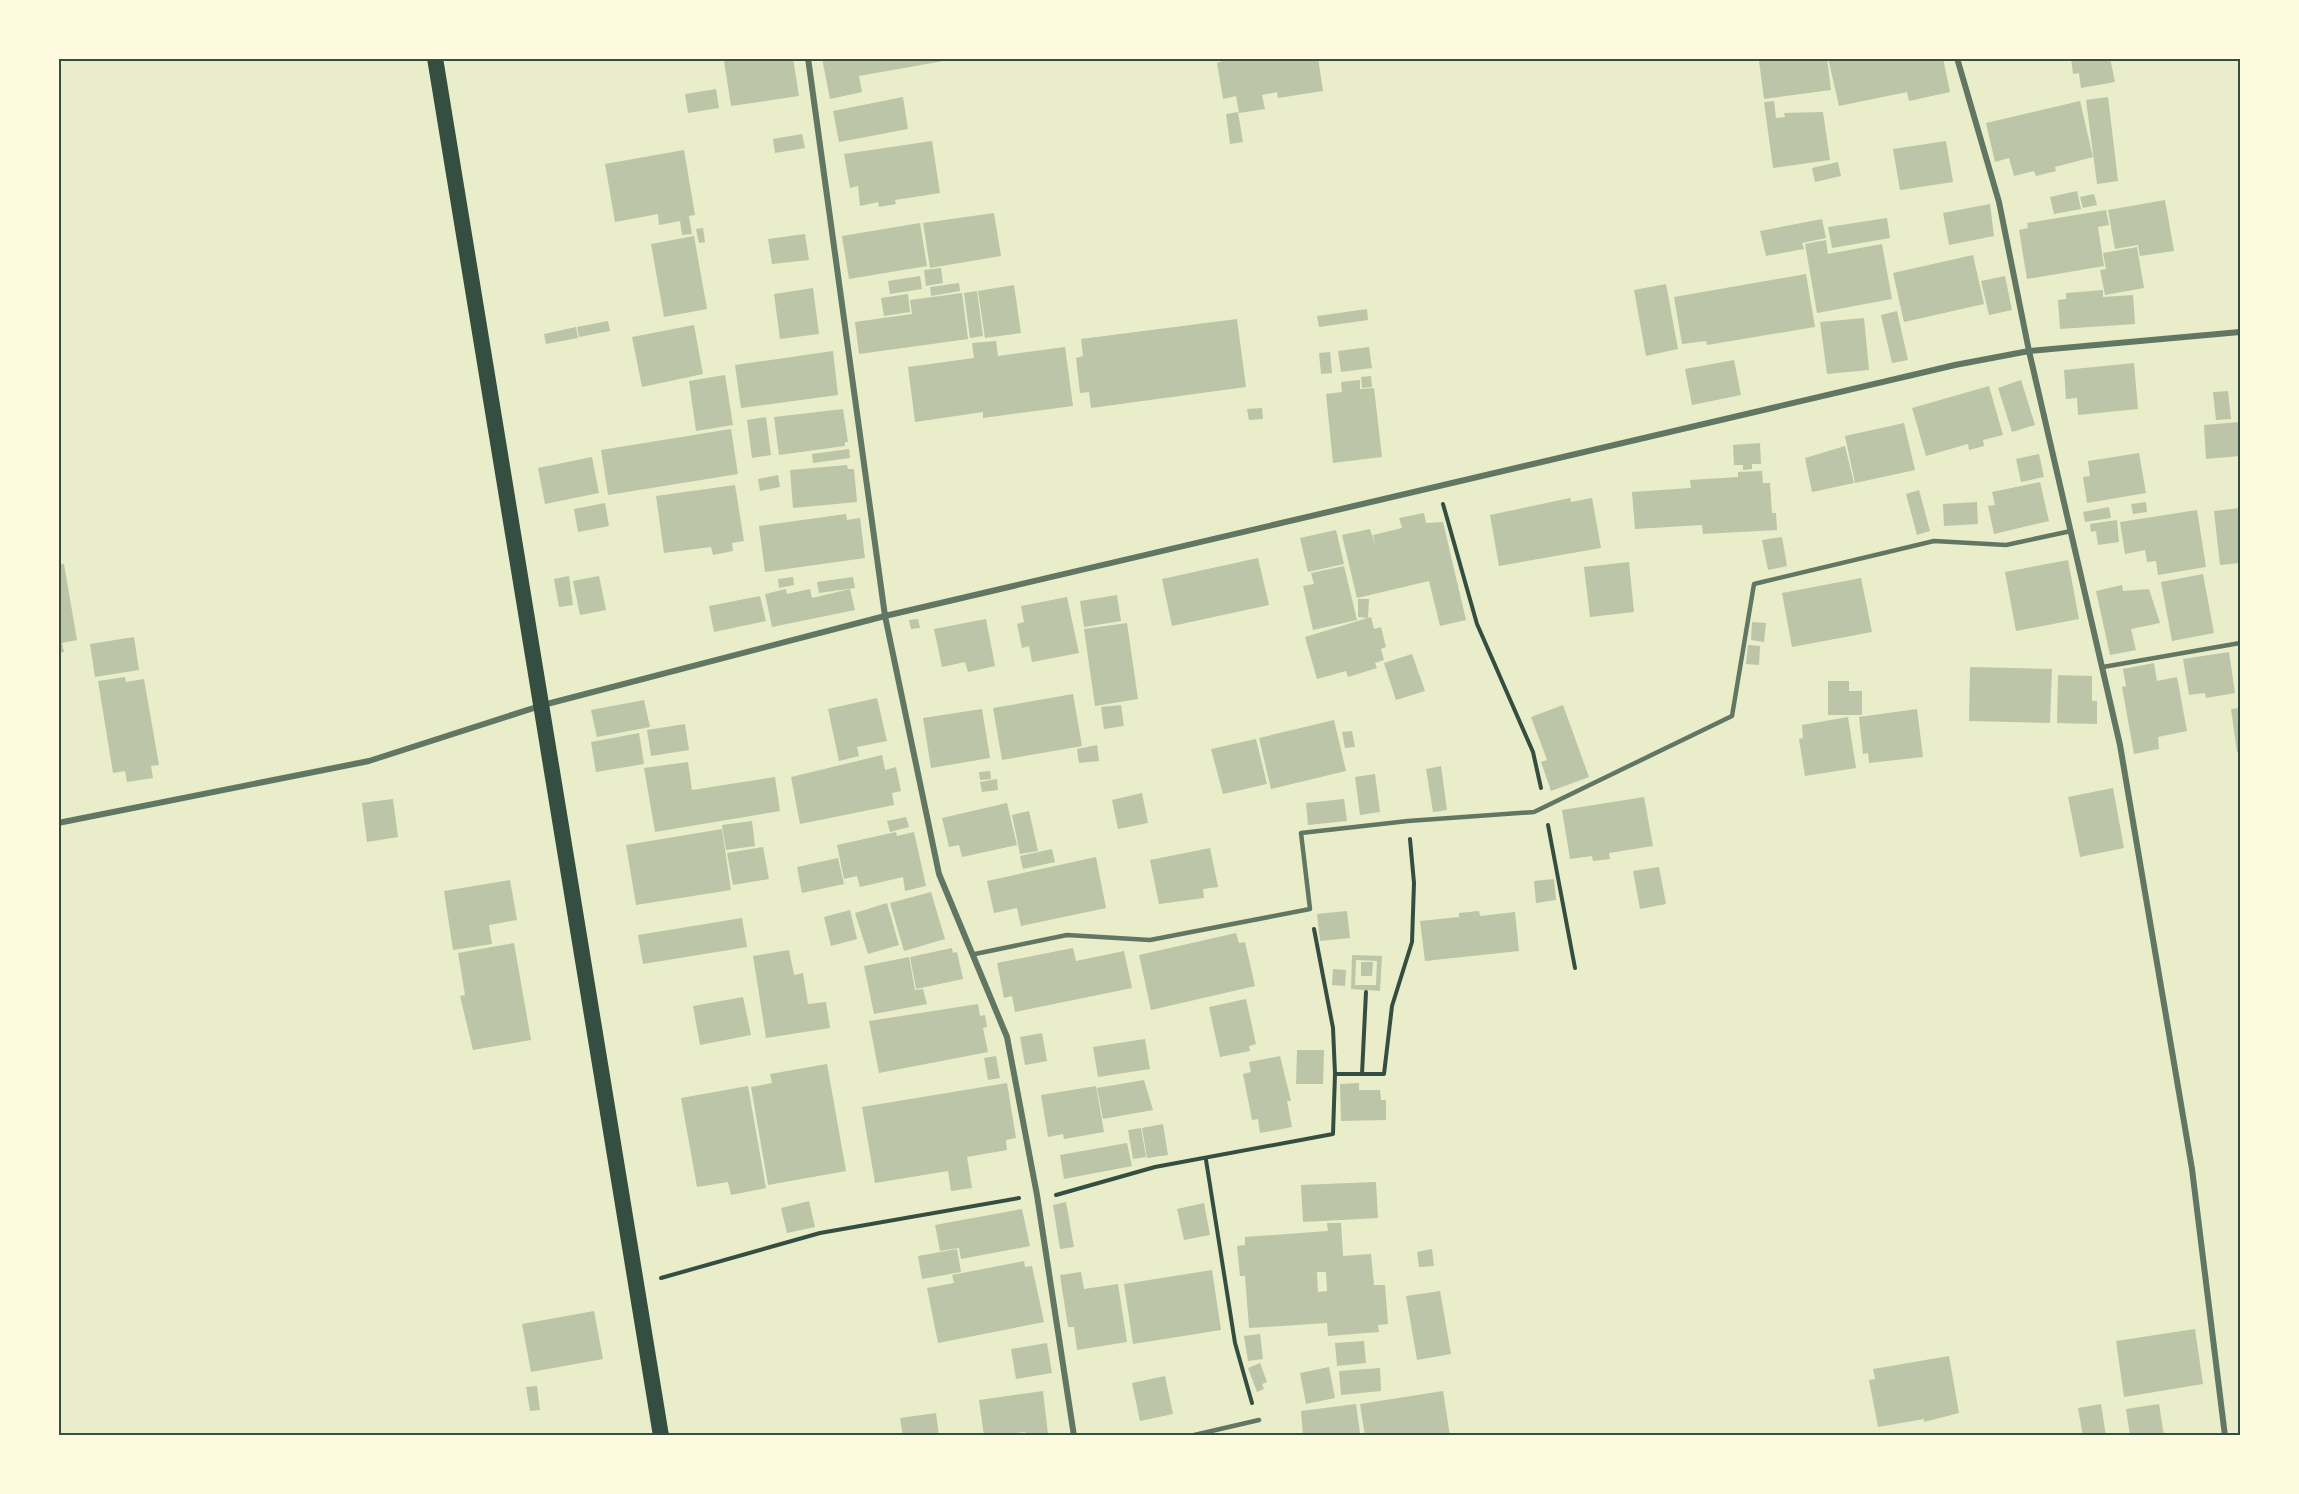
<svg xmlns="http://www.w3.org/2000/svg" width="2299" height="1494" viewBox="0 0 2299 1494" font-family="'Space Grotesk',sans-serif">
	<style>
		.building { fill: #bcc5a7; fill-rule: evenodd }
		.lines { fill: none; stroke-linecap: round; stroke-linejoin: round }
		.path { stroke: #344e41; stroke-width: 4 }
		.service { stroke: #617663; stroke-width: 4.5 }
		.minor { stroke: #617663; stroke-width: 6 }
		.trunk { stroke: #344e41; stroke-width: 16 }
		.neatline { fill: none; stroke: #344e41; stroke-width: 2 }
	</style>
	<rect width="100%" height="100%" fill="#e9edc9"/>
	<path class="building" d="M 740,58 L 793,58 L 799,96 L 731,106 L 724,61 Z
		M 822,58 L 949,58 L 949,60 L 859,76 L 862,92 L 830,99 Z
		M 1230,58 L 1318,58 L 1323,91 L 1278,98 L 1277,92 L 1262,95 L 1265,109 L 1239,113 L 1236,96 L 1223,99 L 1217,63 Z
		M 1782,58 L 1827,58 L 1831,90 L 1764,99 L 1759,61 Z
		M 1828,58 L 1943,58 L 1950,92 L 1909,101 L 1907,92 L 1839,106 Z
		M 2071,58 L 2110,58 L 2115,82 L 2081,88 L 2079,73 L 2073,74 Z
		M 716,89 L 719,108 L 688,113 L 685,94 Z
		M 903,97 L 908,129 L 839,142 L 833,111 Z
		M 2108,97 L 2118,181 L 2097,184 L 2086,100 Z
		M 1774,101 L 1776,118 L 1785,117 L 1784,113 L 1823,112 L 1830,160 L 1773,168 L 1764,102 Z
		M 2080,101 L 2093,157 L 2055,167 L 2056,171 L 2036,176 L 2034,171 L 2014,176 L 2009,158 L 1995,162 L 1986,123 Z
		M 1238,112 L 1243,142 L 1230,144 L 1226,114 Z
		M 802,134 L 805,148 L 775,153 L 773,139 Z
		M 932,141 L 940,193 L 895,200 L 896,204 L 879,207 L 878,202 L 860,206 L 858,186 L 850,188 L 844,154 Z
		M 1946,141 L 1953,182 L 1900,190 L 1893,149 Z
		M 684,150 L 695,215 L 689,216 L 692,234 L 682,235 L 680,221 L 659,225 L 658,214 L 615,222 L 605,164 Z
		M 1838,162 L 1841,176 L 1815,182 L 1812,168 Z
		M 2077,191 L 2081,209 L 2054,214 L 2050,197 Z
		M 2094,194 L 2097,205 L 2083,208 L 2080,197 Z
		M 2165,200 L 2174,251 L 2140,256 L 2138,245 L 2115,249 L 2108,210 Z
		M 1990,204 L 1994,236 L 1949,245 L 1943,213 Z
		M 2106,210 L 2109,225 L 2098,227 L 2104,266 L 2027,279 L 2019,230 L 2028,228 L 2027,223 Z
		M 994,213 L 1001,256 L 930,268 L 923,223 Z
		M 1887,218 L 1890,238 L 1832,248 L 1828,227 Z
		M 1822,219 L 1826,238 L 1802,243 L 1804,249 L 1766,256 L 1760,231 Z
		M 920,223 L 927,266 L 849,279 L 842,236 Z
		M 703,228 L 705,242 L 699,243 L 696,229 Z
		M 805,234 L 809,260 L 772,264 L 768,239 Z
		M 694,236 L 707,309 L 664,317 L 651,244 Z
		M 1826,240 L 1828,254 L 1882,244 L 1892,299 L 1817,313 L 1805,244 Z
		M 2137,247 L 2144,288 L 2105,295 L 2100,270 L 2106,269 L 2103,253 Z
		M 1973,255 L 1984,304 L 1904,322 L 1893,273 Z
		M 941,268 L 943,283 L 926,286 L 924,270 Z
		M 1806,274 L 1815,327 L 1707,345 L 1706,341 L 1682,344 L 1674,297 Z
		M 920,276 L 922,289 L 890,294 L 888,281 Z
		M 2005,276 L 2012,310 L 1989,315 L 1981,281 Z
		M 959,283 L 960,291 L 931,296 L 930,287 Z
		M 1666,284 L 1678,349 L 1646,356 L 1634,290 Z
		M 1014,285 L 1021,333 L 985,338 L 978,291 Z
		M 813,288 L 819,334 L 780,339 L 774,294 Z
		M 2103,290 L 2103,297 L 2133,295 L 2135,324 L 2060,329 L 2058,300 L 2066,299 L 2066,293 Z
		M 977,291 L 983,336 L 970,338 L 964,293 Z
		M 962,293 L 968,339 L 859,354 L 855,322 L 912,314 L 910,300 Z
		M 908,294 L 910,312 L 884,316 L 881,298 Z
		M 1367,309 L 1368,320 L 1319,327 L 1317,316 Z
		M 1897,311 L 1908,360 L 1892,363 L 1881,315 Z
		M 1864,318 L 1869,370 L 1827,374 L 1820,322 Z
		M 1237,319 L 1246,387 L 1091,408 L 1089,392 L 1080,393 L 1076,358 L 1083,356 L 1081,339 Z
		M 608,321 L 610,331 L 579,337 L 577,327 Z
		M 694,325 L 703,374 L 642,387 L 632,337 Z
		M 576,327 L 578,338 L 546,344 L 544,334 Z
		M 996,341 L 998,356 L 1065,347 L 1073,406 L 983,418 L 983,412 L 915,422 L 908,367 L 974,358 L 972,343 Z
		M 1369,347 L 1372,368 L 1341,372 L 1338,351 Z
		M 833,351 L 838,395 L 741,408 L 735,365 Z
		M 1330,352 L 1332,373 L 1321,374 L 1319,353 Z
		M 1734,360 L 1741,395 L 1692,405 L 1685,369 Z
		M 2134,363 L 2138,409 L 2078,415 L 2077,398 L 2066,399 L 2064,370 Z
		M 725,375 L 733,425 L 696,431 L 689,381 Z
		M 1371,376 L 1372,387 L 1362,388 L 1361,377 Z
		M 1360,380 L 1360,389 L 1374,388 L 1382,457 L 1333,463 L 1326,394 L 1342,392 L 1341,382 Z
		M 2021,380 L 2035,425 L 2012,432 L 1998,388 Z
		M 1989,386 L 2003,435 L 1983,440 L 1984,446 L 1969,450 L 1968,444 L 1926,456 L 1912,408 Z
		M 2228,391 L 2231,419 L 2216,420 L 2213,392 Z
		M 1262,408 L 1263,419 L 1249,420 L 1247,409 Z
		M 843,409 L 848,442 L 845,442 L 845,446 L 779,455 L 774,417 Z
		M 766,417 L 771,455 L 752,458 L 747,420 Z
		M 2240,422 L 2240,456 L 2206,459 L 2204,425 Z
		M 1904,423 L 1915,470 L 1855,483 L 1845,436 Z
		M 731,429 L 738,474 L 608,495 L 601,450 Z
		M 1760,443 L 1761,464 L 1752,464 L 1752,469 L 1743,470 L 1743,465 L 1734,465 L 1733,445 Z
		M 1845,446 L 1854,483 L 1812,492 L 1805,458 Z
		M 849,449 L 850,458 L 813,463 L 812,454 Z
		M 2139,453 L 2146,493 L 2087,503 L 2083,477 L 2090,476 L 2088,461 Z
		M 2039,454 L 2044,477 L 2021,482 L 2016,459 Z
		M 592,457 L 599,493 L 545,504 L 538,468 Z
		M 847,465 L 848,469 L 854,469 L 857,502 L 793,508 L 790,470 Z
		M 1762,471 L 1763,483 L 1770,483 L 1772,513 L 1776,513 L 1777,530 L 1703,534 L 1702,525 L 1635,529 L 1632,492 L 1691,488 L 1690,480 L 1738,477 L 1738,472 Z
		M 778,475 L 780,487 L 760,491 L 758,479 Z
		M 2040,482 L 2049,521 L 1994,534 L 1988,506 L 1995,505 L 1992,492 Z
		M 735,485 L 744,541 L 732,543 L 733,551 L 713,555 L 711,547 L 664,553 L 656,496 Z
		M 1919,490 L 1930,531 L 1917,535 L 1906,494 Z
		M 1570,498 L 1571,502 L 1592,498 L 1601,548 L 1499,566 L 1490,515 Z
		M 1977,502 L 1978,524 L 1944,526 L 1943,504 Z
		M 2146,502 L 2147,512 L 2133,514 L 2131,504 Z
		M 605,503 L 609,526 L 578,532 L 574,509 Z
		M 2109,507 L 2111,518 L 2085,522 L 2083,512 Z
		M 2240,508 L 2240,563 L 2220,565 L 2214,511 Z
		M 2197,510 L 2206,567 L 2158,575 L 2156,561 L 2147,562 L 2145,550 L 2125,554 L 2120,522 Z
		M 1424,513 L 1426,523 L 1443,522 L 1466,620 L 1440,626 L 1429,581 L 1357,598 L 1342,535 L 1370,529 L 1375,545 L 1373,535 L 1402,528 L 1399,518 Z
		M 846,514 L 847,520 L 860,518 L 865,558 L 765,572 L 759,526 Z
		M 2117,520 L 2119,542 L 2098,545 L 2096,531 L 2091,532 L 2090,524 Z
		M 1336,530 L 1344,564 L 1308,572 L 1300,538 Z
		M 1782,537 L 1787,566 L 1768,570 L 1762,540 Z
		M 1258,558 L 1269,605 L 1172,626 L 1162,579 Z
		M 2068,560 L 2079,619 L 2016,631 L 2005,572 Z
		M 1629,562 L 1634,612 L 1590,617 L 1584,567 Z
		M 64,564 L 77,640 L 62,643 L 64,652 L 58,653 L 58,565 Z
		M 1344,566 L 1357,620 L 1313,630 L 1303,586 L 1314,584 L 1311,573 Z
		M 2203,574 L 2214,633 L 2172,641 L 2161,582 Z
		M 569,576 L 573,605 L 559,607 L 554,579 Z
		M 599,576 L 606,610 L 580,615 L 573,581 Z
		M 793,577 L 794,585 L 779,588 L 778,579 Z
		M 853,577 L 855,588 L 819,593 L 817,582 Z
		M 1861,578 L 1872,632 L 1792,647 L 1782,593 Z
		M 2122,585 L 2123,591 L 2149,589 L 2160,623 L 2131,629 L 2136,650 L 2110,655 L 2096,591 Z
		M 786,589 L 787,594 L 810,589 L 812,598 L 850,589 L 855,610 L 772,627 L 765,594 Z
		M 1117,595 L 1121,621 L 1084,627 L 1080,601 Z
		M 760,596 L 766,621 L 714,632 L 709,606 Z
		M 1067,597 L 1079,653 L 1032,662 L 1029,646 L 1022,648 L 1017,624 L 1024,622 L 1021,606 Z
		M 1358,599 L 1369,599 L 1368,618 L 1358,617 Z
		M 1371,617 L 1374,629 L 1381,627 L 1386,647 L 1381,649 L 1384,660 L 1375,663 L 1377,668 L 1348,677 L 1346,671 L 1317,679 L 1305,637 Z
		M 918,619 L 920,628 L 911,629 L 909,620 Z
		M 986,619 L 995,666 L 968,672 L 965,662 L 942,667 L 934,629 Z
		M 1752,622 L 1766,623 L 1764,642 L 1751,640 Z
		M 1127,623 L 1138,699 L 1095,706 L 1084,629 Z
		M 134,637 L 139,670 L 95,677 L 90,644 Z
		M 1748,645 L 1760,646 L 1759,665 L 1746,664 Z
		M 2229,652 L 2235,693 L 2206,698 L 2205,693 L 2189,695 L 2183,659 Z
		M 1412,654 L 1425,691 L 1396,700 L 1384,663 Z
		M 2154,663 L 2157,681 L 2177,677 L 2187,731 L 2158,737 L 2159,749 L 2134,754 L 2122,687 L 2126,686 L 2123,669 Z
		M 1970,667 L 2052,669 L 2050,723 L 1969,721 Z
		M 2058,675 L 2092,676 L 2092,701 L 2097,701 L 2097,724 L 2057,723 Z
		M 125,677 L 126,682 L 144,679 L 159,765 L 151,766 L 153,778 L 127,782 L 125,771 L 113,773 L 98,681 Z
		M 1828,681 L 1849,681 L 1849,691 L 1862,691 L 1862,715 L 1828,715 Z
		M 1073,694 L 1082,746 L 1002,760 L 993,708 Z
		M 877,698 L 887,741 L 857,747 L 859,756 L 839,761 L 828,709 Z
		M 644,700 L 650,727 L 597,737 L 591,710 Z
		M 1121,705 L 1124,726 L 1104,729 L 1101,707 Z
		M 1563,705 L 1589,777 L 1551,791 L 1541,762 L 1547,760 L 1531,717 Z
		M 2240,708 L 2240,752 L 2237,752 L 2231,709 Z
		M 982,709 L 990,758 L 931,768 L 923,718 Z
		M 1917,709 L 1923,757 L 1869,763 L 1868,753 L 1863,754 L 1859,717 Z
		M 1848,717 L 1856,768 L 1805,776 L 1799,739 L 1803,738 L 1802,725 Z
		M 1334,720 L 1346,771 L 1271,789 L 1259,738 Z
		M 685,724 L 689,750 L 651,756 L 647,730 Z
		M 1352,731 L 1355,747 L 1345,748 L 1342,732 Z
		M 639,733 L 644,764 L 596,772 L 591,742 Z
		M 1256,739 L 1267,784 L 1223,794 L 1211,749 Z
		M 1097,745 L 1099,761 L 1079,763 L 1077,749 Z
		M 882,755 L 885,770 L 896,767 L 901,791 L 892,793 L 894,805 L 800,824 L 791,777 Z
		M 688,762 L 692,790 L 775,777 L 780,811 L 655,832 L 644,768 Z
		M 1441,766 L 1447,810 L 1433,812 L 1426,769 Z
		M 990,771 L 991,779 L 980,780 L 979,772 Z
		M 1375,774 L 1380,812 L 1360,815 L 1355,777 Z
		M 997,779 L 998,790 L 982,792 L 980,782 Z
		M 2113,788 L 2124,848 L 2080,857 L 2068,797 Z
		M 1142,793 L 1148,823 L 1118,829 L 1112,800 Z
		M 1644,797 L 1653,846 L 1609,853 L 1610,859 L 1593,861 L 1592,856 L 1570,859 L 1562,810 Z
		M 393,799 L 398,837 L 367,842 L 362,803 Z
		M 1344,799 L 1347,821 L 1308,825 L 1306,803 Z
		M 1007,803 L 1017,845 L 962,857 L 959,845 L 949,847 L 942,818 Z
		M 1029,811 L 1038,851 L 1020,854 L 1012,815 Z
		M 906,817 L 909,827 L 890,832 L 887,821 Z
		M 752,821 L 755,846 L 726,850 L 722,825 Z
		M 722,829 L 731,890 L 636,905 L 626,845 Z
		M 896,832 L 897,836 L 914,832 L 926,886 L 905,891 L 903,877 L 860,887 L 857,876 L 844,879 L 837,845 Z
		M 763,847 L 769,879 L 733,885 L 727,853 Z
		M 1210,848 L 1218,887 L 1203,889 L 1204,898 L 1159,904 L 1150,860 Z
		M 1052,849 L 1055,862 L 1023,869 L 1020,856 Z
		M 1096,857 L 1106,908 L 1021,926 L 1017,908 L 994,913 L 987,881 Z
		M 838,858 L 844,884 L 802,893 L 797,867 Z
		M 1659,867 L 1666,904 L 1640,909 L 1633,871 Z
		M 1554,879 L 1556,900 L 1536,903 L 1534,881 Z
		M 510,880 L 517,920 L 489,925 L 492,944 L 453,950 L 444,891 Z
		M 931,892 L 945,939 L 904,951 L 890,903 Z
		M 887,903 L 899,945 L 868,954 L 855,913 Z
		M 850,910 L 857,939 L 831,946 L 824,917 Z
		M 1347,911 L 1350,938 L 1320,941 L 1317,914 Z
		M 1479,911 L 1480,916 L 1515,912 L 1519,951 L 1425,961 L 1420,921 L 1459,917 L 1459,913 Z
		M 742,918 L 747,947 L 643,964 L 638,935 Z
		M 1236,933 L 1239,943 L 1245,942 L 1255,986 L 1151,1010 L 1139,955 Z
		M 514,943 L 531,1040 L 473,1050 L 460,996 L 465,995 L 458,953 Z
		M 952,948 L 953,953 L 957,952 L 963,979 L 916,989 L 910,957 Z
		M 1073,948 L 1076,961 L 1124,951 L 1132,988 L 1015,1012 L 1012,996 L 1004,998 L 997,963 Z
		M 789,950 L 794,975 L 803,973 L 808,1004 L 826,1002 L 830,1028 L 766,1038 L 753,956 Z
		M 1352,955 L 1382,956 L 1380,991 L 1351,989 ZM 1356,960 L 1377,961 L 1376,985 L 1355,985 Z
		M 909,957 L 915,990 L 923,989 L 927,1004 L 874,1014 L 864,966 Z
		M 1361,962 L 1373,962 L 1372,976 L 1361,976 Z
		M 1333,969 L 1346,970 L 1345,986 L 1332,985 Z
		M 743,997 L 751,1035 L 700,1045 L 693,1006 Z
		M 1246,999 L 1256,1044 L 1249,1046 L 1250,1051 L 1220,1057 L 1209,1007 Z
		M 978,1004 L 980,1016 L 985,1015 L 987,1027 L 983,1028 L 988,1052 L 879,1073 L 869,1021 Z
		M 1042,1033 L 1047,1061 L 1025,1065 L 1020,1037 Z
		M 1145,1039 L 1150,1069 L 1098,1077 L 1093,1047 Z
		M 1297,1050 L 1324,1050 L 1323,1084 L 1296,1084 Z
		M 996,1056 L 1000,1078 L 988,1080 L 984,1058 Z
		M 1280,1056 L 1291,1101 L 1287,1101 L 1292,1127 L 1260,1133 L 1258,1119 L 1252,1120 L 1243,1074 L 1251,1072 L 1249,1062 Z
		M 827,1064 L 846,1171 L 768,1185 L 751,1087 L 772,1083 L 770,1074 Z
		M 1144,1080 L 1153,1110 L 1103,1119 L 1097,1088 Z
		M 1007,1083 L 1016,1138 L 1006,1140 L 1007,1150 L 967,1157 L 972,1188 L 951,1191 L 948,1171 L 875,1183 L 862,1107 Z
		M 1359,1083 L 1359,1090 L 1380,1090 L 1381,1100 L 1386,1100 L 1386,1120 L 1341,1121 L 1340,1084 Z
		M 748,1086 L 766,1188 L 731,1195 L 728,1182 L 697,1187 L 681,1098 Z
		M 1096,1086 L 1104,1132 L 1064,1139 L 1063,1134 L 1048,1137 L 1041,1095 Z
		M 1163,1124 L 1168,1155 L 1147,1158 L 1142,1128 Z
		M 1141,1128 L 1146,1157 L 1133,1159 L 1128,1130 Z
		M 1127,1143 L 1132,1166 L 1064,1179 L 1060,1155 Z
		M 1376,1182 L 1378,1218 L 1303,1222 L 1301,1185 Z
		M 809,1201 L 815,1227 L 787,1233 L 781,1208 Z
		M 1066,1202 L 1074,1247 L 1060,1249 L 1053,1205 Z
		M 1204,1203 L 1210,1235 L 1184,1240 L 1177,1209 Z
		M 1022,1209 L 1030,1246 L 961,1259 L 959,1248 L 940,1251 L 935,1225 Z
		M 1327,1223 L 1341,1223 L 1343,1256 L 1371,1254 L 1374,1285 L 1385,1285 L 1388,1324 L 1378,1325 L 1379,1332 L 1328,1336 L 1327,1323 L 1249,1328 L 1245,1276 L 1240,1276 L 1237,1246 L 1245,1245 L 1245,1237 L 1328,1231 ZM 1317,1272 L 1326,1272 L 1327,1291 L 1318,1292 Z
		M 957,1249 L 961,1272 L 922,1279 L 918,1256 Z
		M 1432,1249 L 1434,1266 L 1419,1267 L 1417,1252 Z
		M 1024,1261 L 1025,1267 L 1032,1266 L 1044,1322 L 938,1343 L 927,1288 L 954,1283 L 952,1275 Z
		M 1212,1270 L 1221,1330 L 1133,1344 L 1124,1284 Z
		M 1081,1272 L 1084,1289 L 1118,1284 L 1127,1342 L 1077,1350 L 1074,1327 L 1068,1327 L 1060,1275 Z
		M 1440,1291 L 1451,1354 L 1417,1360 L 1406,1296 Z
		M 594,1311 L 603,1359 L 531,1372 L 522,1324 Z
		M 2195,1329 L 2203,1384 L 2124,1397 L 2116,1341 Z
		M 1260,1334 L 1263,1359 L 1248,1361 L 1244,1336 Z
		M 1364,1341 L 1366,1363 L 1337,1366 L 1335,1343 Z
		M 1047,1343 L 1052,1373 L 1016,1379 L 1011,1349 Z
		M 1949,1356 L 1959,1413 L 1924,1422 L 1924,1419 L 1878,1427 L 1869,1380 L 1875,1379 L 1873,1369 Z
		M 1260,1363 L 1267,1382 L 1262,1384 L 1264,1389 L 1257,1392 L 1248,1368 Z
		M 1329,1367 L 1335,1398 L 1306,1404 L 1300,1373 Z
		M 1380,1368 L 1381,1391 L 1341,1395 L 1339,1371 Z
		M 1165,1376 L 1173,1414 L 1140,1421 L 1132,1383 Z
		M 537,1386 L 540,1410 L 530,1411 L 526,1387 Z
		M 1043,1391 L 1048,1434 L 1026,1436 L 1025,1432 L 984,1436 L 979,1400 Z
		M 1443,1391 L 1450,1436 L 1365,1436 L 1360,1404 Z
		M 1356,1404 L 1360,1433 L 1303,1436 L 1301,1411 Z
		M 2101,1404 L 2106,1436 L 2083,1436 L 2078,1408 Z
		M 2159,1404 L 2164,1436 L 2130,1436 L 2126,1409 Z
		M 936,1413 L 939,1436 L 903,1436 L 900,1418 Z"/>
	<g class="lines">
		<path class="path" d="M 1443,504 L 1477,624 L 1533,752 L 1541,788
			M 1548,825 L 1575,968
			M 1335,1074 L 1384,1074 L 1392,1006 L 1412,942 L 1414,883 L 1410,839
			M 1362,1074 L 1366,992
			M 1206,1160 L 1235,1343 L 1252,1403
			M 1056,1195 L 1155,1167 L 1333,1134 L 1335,1074 L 1333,1028 L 1314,929
			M 661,1278 L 820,1233 L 1019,1198"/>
		<path class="service" d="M 2103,667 L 2240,643
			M 975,954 L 1067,935 L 1150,940 L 1310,909 L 1301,833 L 1408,821 L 1534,812 L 1732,716 L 1754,584 L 1934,541 L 2006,545 L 2071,531
			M 1190,1436 L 1259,1420"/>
		<path class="minor" d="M 808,58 L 885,616 L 939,874 L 1007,1037 L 1037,1195 L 1074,1436
			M 1957,58 L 1999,202 L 2029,351 L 2120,745 L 2192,1169 L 2225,1436
			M 58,823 L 369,761 L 543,705 L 885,616 L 1955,365 L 2029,351 L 2240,332"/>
		<path class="trunk" d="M 435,58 L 661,1436"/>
	</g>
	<rect width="2299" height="1494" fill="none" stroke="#fefae0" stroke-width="120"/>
	<rect x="60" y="60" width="2179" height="1374" class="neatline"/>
</svg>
